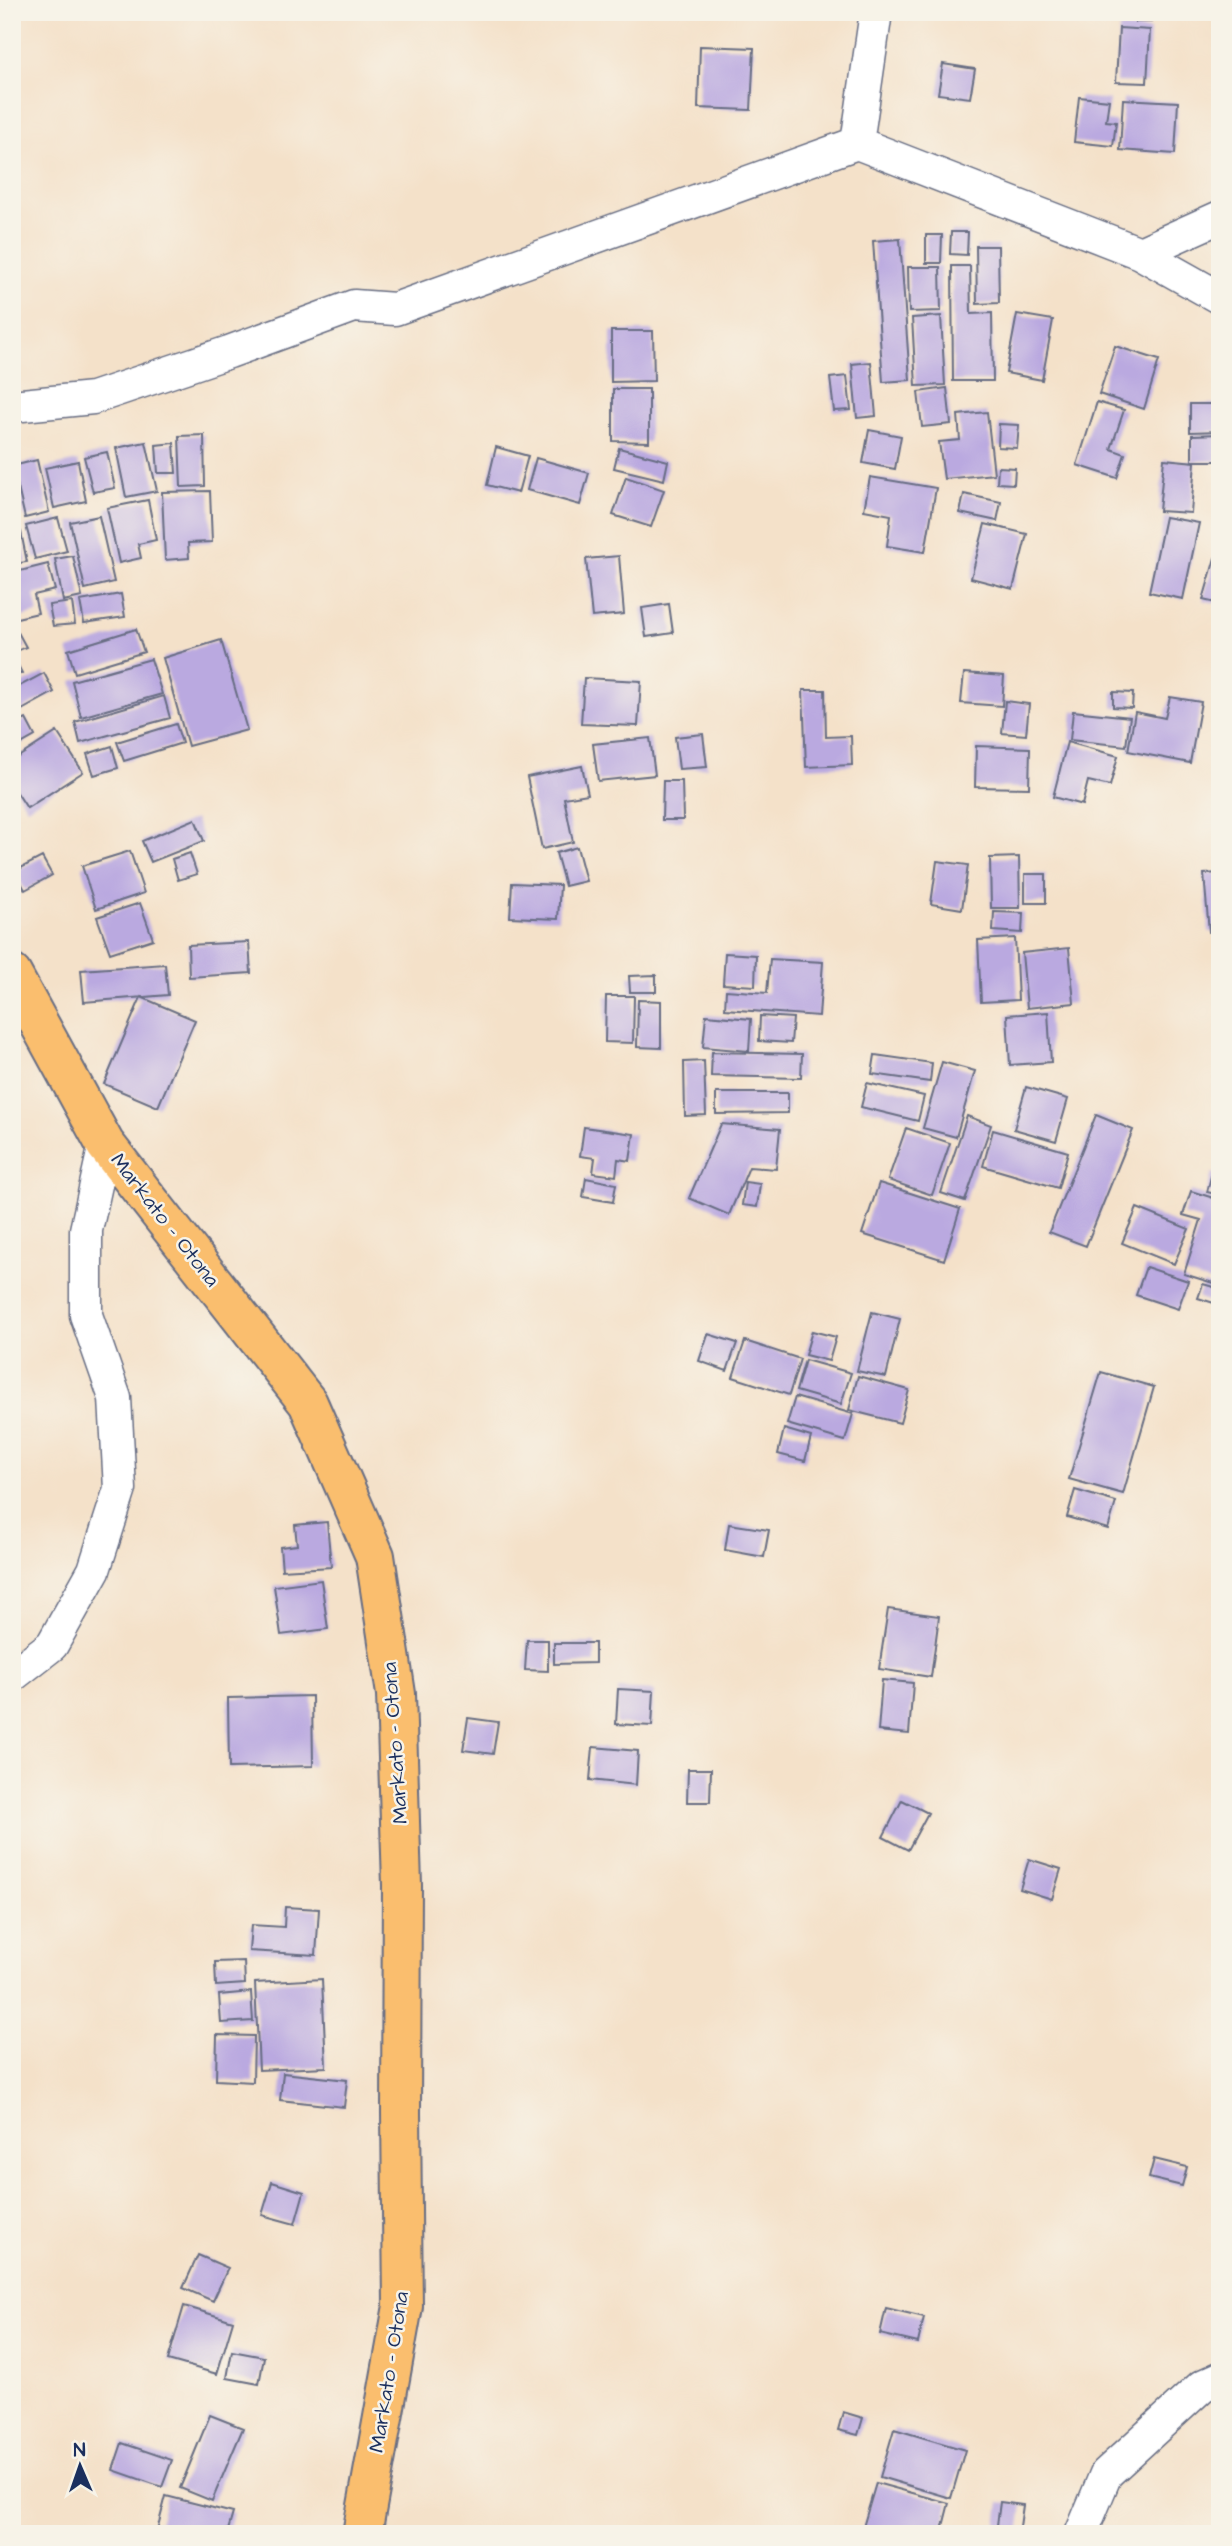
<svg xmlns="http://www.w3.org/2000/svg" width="1232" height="2546" viewBox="0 0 1232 2546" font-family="'Architects Daughter',sans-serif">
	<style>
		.building { fill: #baa9e0 }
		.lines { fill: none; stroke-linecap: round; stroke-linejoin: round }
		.street-casing { stroke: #676d83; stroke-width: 35 }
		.primary-casing { stroke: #676d83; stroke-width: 42 }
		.street { stroke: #fff; stroke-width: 32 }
		.primary { stroke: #fabe6e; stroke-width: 38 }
		.labels { text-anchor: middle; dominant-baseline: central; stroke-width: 5; stroke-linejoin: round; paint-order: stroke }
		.street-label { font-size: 21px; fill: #1b2f5e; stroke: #f7f3e8 }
	</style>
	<rect width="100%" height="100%" fill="#f7f3e8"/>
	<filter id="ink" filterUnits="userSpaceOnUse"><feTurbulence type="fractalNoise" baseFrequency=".0143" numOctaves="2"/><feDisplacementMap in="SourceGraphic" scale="14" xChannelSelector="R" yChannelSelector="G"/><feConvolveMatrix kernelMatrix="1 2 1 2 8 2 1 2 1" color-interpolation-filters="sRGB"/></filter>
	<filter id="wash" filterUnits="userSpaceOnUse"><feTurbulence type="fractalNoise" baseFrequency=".00686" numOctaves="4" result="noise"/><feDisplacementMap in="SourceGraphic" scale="28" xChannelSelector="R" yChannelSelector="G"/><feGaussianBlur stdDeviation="1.57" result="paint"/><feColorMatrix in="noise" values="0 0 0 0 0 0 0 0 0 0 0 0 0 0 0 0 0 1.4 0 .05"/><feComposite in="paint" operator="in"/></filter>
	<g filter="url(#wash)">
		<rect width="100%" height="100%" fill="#f4e1c9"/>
		<g id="blocks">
			<path class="building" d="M 1136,12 L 1151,12 L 1151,22 L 1136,22 Z
				M 1119,28 L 1150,30 L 1147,83 L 1116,82 Z
				M 700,46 L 754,48 L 751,110 L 698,108 Z
				M 943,64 L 975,69 L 970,98 L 938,94 Z
				M 1079,97 L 1109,100 L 1106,121 L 1116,122 L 1113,146 L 1074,142 Z
				M 1123,99 L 1178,102 L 1175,154 L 1120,150 Z
				M 951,232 L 968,232 L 967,255 L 950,254 Z
				M 926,235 L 942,235 L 941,263 L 926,263 Z
				M 900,239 L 910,380 L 883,382 L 873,241 Z
				M 976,246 L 998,246 L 999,303 L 977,304 Z
				M 952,266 L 970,266 L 971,314 L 992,313 L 993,381 L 953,381 Z
				M 908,267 L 940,267 L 941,311 L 909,312 Z
				M 1017,314 L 1053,320 L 1042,380 L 1006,373 Z
				M 941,316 L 945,385 L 916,386 L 912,318 Z
				M 611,331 L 653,331 L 654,381 L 611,382 Z
				M 1115,346 L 1159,360 L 1144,409 L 1099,394 Z
				M 871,362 L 876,416 L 857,418 L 852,364 Z
				M 847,376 L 851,410 L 834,411 L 830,378 Z
				M 947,388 L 951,424 L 922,427 L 918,392 Z
				M 613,389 L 649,389 L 649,442 L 613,441 Z
				M 1097,402 L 1124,410 L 1111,449 L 1125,454 L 1117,478 L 1077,465 Z
				M 1190,404 L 1220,404 L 1220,431 L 1190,432 Z
				M 987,412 L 994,474 L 944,479 L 939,442 L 960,440 L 958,415 Z
				M 999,424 L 1019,425 L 1017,448 L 998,447 Z
				M 869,430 L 901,436 L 895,469 L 863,463 Z
				M 1220,434 L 1220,461 L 1192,461 L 1192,435 Z
				M 204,435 L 205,486 L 181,487 L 179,436 Z
				M 146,442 L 157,491 L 126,497 L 116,448 Z
				M 174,443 L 176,473 L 158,473 L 156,445 Z
				M 496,447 L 528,456 L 518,493 L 487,485 Z
				M 619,448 L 668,461 L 664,480 L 614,468 Z
				M 107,452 L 115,488 L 93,492 L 84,457 Z
				M 536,458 L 589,473 L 580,505 L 527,490 Z
				M 1164,459 L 1195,462 L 1191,513 L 1159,511 Z
				M 37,460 L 49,512 L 25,518 L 13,466 Z
				M 78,461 L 86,501 L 54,508 L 45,468 Z
				M 998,467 L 1015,468 L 1014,484 L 997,483 Z
				M 626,477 L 664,490 L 651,527 L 613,515 Z
				M 870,477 L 936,488 L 925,552 L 887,546 L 891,515 L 864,510 Z
				M 210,491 L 212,542 L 188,543 L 189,558 L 165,560 L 162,492 Z
				M 964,494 L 1001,502 L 997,521 L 960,513 Z
				M 148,500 L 156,540 L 138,544 L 141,558 L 119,563 L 107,508 Z
				M 99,516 L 114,582 L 85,589 L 70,522 Z
				M 1165,517 L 1199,523 L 1183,599 L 1149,592 Z
				M 58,518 L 67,551 L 35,559 L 26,526 Z
				M 985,524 L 1027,534 L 1013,589 L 971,578 Z
				M 21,532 L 27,562 L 12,564 L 12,534 Z
				M 73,556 L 82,597 L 63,601 L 55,559 Z
				M 619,556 L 624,614 L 592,617 L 586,559 Z
				M 1215,558 L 1220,560 L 1220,604 L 1203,600 Z
				M 48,564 L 55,590 L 34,595 L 38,613 L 17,618 L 12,597 L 12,573 Z
				M 121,594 L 125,617 L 84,623 L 80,601 Z
				M 72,602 L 75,624 L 53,626 L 49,605 Z
				M 669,604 L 673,633 L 646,637 L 642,608 Z
				M 14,625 L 26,647 L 12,653 L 12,626 Z
				M 136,629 L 144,652 L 75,673 L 68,650 Z
				M 221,640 L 247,730 L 188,746 L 163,658 Z
				M 12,654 L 22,673 L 12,678 Z
				M 151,659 L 162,694 L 81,717 L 72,681 Z
				M 44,673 L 54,692 L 20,711 L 12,697 L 12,690 Z
				M 964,673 L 1004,676 L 1002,706 L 961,703 Z
				M 584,678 L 641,681 L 638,726 L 581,724 Z
				M 803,690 L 825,690 L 826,737 L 851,736 L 852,765 L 806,767 Z
				M 1113,692 L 1133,693 L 1132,708 L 1113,707 Z
				M 164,696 L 170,718 L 80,743 L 75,722 Z
				M 1170,697 L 1201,702 L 1190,763 L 1128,751 L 1135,712 L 1165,718 Z
				M 1005,701 L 1029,704 L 1026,735 L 1002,733 Z
				M 1073,711 L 1130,717 L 1126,746 L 1070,740 Z
				M 26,719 L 35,736 L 12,749 L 12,726 Z
				M 176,724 L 182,743 L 124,761 L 117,742 Z
				M 57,732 L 83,772 L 27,808 L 12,785 L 12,761 Z
				M 703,734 L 707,767 L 679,769 L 675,737 Z
				M 650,738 L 655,775 L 598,781 L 593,744 Z
				M 1067,742 L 1118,756 L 1110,786 L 1088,781 L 1082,805 L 1053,797 Z
				M 112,746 L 118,768 L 94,775 L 87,754 Z
				M 976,746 L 1030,748 L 1029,788 L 975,787 Z
				M 582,766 L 588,794 L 564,798 L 573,842 L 542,849 L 527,777 Z
				M 663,781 L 682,781 L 683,820 L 662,820 Z
				M 195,819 L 204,841 L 151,862 L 142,841 Z
				M 577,847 L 586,881 L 565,886 L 556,853 Z
				M 130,851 L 144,893 L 96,909 L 82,866 Z
				M 190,853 L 197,874 L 178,880 L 172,859 Z
				M 42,857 L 52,875 L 25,890 L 15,871 Z
				M 1019,857 L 1020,908 L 991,908 L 990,858 Z
				M 937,861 L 968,865 L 962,909 L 931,904 Z
				M 1220,873 L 1220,931 L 1209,932 L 1204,874 Z
				M 1025,874 L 1046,874 L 1046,903 L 1025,903 Z
				M 512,883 L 560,885 L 558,919 L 510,917 Z
				M 140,903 L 153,939 L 110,953 L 97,917 Z
				M 994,912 L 1023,913 L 1022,933 L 993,931 Z
				M 1015,938 L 1018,1000 L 981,1002 L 978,940 Z
				M 249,942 L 251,973 L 189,977 L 188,945 Z
				M 1069,948 L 1074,1003 L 1027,1008 L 1022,953 Z
				M 725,953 L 756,955 L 755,986 L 723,984 Z
				M 770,959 L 823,962 L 819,1016 L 725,1009 L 726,990 L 767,993 Z
				M 165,964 L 168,995 L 84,1002 L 81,970 Z
				M 656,975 L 656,992 L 630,992 L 629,976 Z
				M 606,996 L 634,996 L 633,1043 L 605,1042 Z
				M 141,997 L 195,1020 L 158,1107 L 104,1084 Z
				M 638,1000 L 661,1001 L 661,1048 L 637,1047 Z
				M 1048,1012 L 1051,1062 L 1010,1065 L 1007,1015 Z
				M 706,1015 L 751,1019 L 749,1051 L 703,1047 Z
				M 760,1016 L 793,1018 L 791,1043 L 759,1041 Z
				M 712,1052 L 802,1054 L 801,1078 L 711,1076 Z
				M 875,1055 L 932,1063 L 930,1082 L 872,1074 Z
				M 704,1061 L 706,1115 L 685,1116 L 684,1062 Z
				M 942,1062 L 975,1071 L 956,1137 L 923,1128 Z
				M 867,1083 L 924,1096 L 918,1121 L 861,1107 Z
				M 1026,1087 L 1068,1099 L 1056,1141 L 1014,1129 Z
				M 716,1093 L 788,1093 L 788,1113 L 716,1114 Z
				M 1096,1115 L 1133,1130 L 1086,1246 L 1049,1232 Z
				M 967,1116 L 991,1125 L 965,1201 L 941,1193 Z
				M 721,1124 L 780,1129 L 776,1169 L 749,1167 L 729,1215 L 689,1198 Z
				M 584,1127 L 634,1134 L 630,1161 L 618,1159 L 616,1176 L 593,1173 L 595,1158 L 580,1156 Z
				M 906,1128 L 950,1143 L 932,1195 L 888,1180 Z
				M 993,1130 L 1068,1152 L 1058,1188 L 983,1166 Z
				M 1212,1173 L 1220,1175 L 1220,1195 L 1207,1192 Z
				M 586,1178 L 616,1184 L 613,1202 L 583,1197 Z
				M 745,1182 L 760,1184 L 757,1207 L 742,1205 Z
				M 879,1183 L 960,1209 L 944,1260 L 862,1234 Z
				M 1191,1191 L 1220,1200 L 1220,1262 L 1213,1283 L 1184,1274 L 1201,1220 L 1183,1215 Z
				M 1137,1208 L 1189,1229 L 1174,1264 L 1122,1243 Z
				M 1146,1267 L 1188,1281 L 1178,1309 L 1136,1295 Z
				M 1220,1282 L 1220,1305 L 1198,1298 L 1203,1284 L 1217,1288 Z
				M 872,1312 L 900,1319 L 886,1377 L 857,1371 Z
				M 812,1331 L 836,1337 L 829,1361 L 805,1355 Z
				M 708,1334 L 737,1343 L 727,1371 L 699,1361 Z
				M 745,1341 L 800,1359 L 789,1395 L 733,1377 Z
				M 805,1360 L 851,1373 L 841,1404 L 796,1391 Z
				M 1101,1372 L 1154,1387 L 1123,1494 L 1069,1479 Z
				M 858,1376 L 909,1390 L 900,1423 L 849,1410 Z
				M 795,1397 L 853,1414 L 845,1441 L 787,1424 Z
				M 784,1429 L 811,1437 L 805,1461 L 778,1454 Z
				M 1075,1490 L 1116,1502 L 1108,1529 L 1067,1517 Z
				M 327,1522 L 331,1567 L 282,1570 L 280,1547 L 297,1545 L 295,1525 Z
				M 729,1524 L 769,1530 L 764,1557 L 725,1550 Z
				M 321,1580 L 328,1629 L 281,1635 L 274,1586 Z
				M 888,1609 L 939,1616 L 931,1677 L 879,1669 Z
				M 527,1640 L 548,1640 L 548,1671 L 525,1670 Z
				M 554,1643 L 595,1643 L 595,1663 L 554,1664 Z
				M 882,1680 L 913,1683 L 909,1734 L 878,1731 Z
				M 618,1689 L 654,1691 L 652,1726 L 616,1724 Z
				M 312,1696 L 313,1766 L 229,1768 L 228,1698 Z
				M 468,1718 L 498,1722 L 493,1754 L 463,1750 Z
				M 593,1747 L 638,1751 L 636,1785 L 590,1780 Z
				M 688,1769 L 711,1769 L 710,1802 L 687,1802 Z
				M 902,1800 L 928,1813 L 908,1850 L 883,1837 Z
				M 1029,1859 L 1061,1869 L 1052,1899 L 1020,1889 Z
				M 285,1907 L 319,1909 L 316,1955 L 249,1951 L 251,1925 L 284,1927 Z
				M 244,1961 L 245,1984 L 216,1986 L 215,1962 Z
				M 322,1979 L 326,2067 L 259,2070 L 255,1983 Z
				M 251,1992 L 253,2021 L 221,2023 L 219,1995 Z
				M 217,2035 L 254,2036 L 253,2082 L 216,2080 Z
				M 283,2073 L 347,2080 L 344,2107 L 280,2100 Z
				M 1154,2159 L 1187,2167 L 1182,2186 L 1149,2178 Z
				M 272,2182 L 304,2192 L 295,2224 L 262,2215 Z
				M 198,2255 L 228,2268 L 213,2301 L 183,2288 Z
				M 184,2306 L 233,2321 L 217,2374 L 168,2360 Z
				M 886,2308 L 924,2317 L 918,2343 L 880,2334 Z
				M 232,2351 L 264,2357 L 259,2384 L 227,2378 Z
				M 843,2412 L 863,2418 L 858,2435 L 838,2430 Z
				M 210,2415 L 243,2428 L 212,2501 L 180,2488 Z
				M 894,2429 L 965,2450 L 951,2498 L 880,2477 Z
				M 122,2443 L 172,2460 L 162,2487 L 113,2470 Z
				M 876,2483 L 949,2503 L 941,2534 L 861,2534 Z
				M 166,2496 L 233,2513 L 227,2534 L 156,2534 Z
				M 1000,2502 L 1023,2505 L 1019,2534 L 996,2533 Z"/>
		</g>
	</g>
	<g filter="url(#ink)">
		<use href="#blocks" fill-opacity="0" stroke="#676d83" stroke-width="2"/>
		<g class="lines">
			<defs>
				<path id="street" d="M 857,143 L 876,12
					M 1140,253 L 1220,298
					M 12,406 L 93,398 L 229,352 L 354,306 L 395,309 L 857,143 L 1140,253 L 1220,217
					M 12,1676 L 52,1645 L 94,1570 L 120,1489 L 115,1398 L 86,1315 L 86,1230 L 105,1144
					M 1081,2534 L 1106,2474 L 1202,2386 L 1220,2378"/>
				<path id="primary" d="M 12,974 L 105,1144 L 308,1403 L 375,1556 L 396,1694 L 402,1885 L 401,2113 L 403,2306 L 362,2534"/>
			</defs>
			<use href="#street" class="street-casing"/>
			<use href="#primary" class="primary-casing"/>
			<use href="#street" class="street"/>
			<use href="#primary" class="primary"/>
		</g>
	</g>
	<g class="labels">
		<g class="street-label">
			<text transform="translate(165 1220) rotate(52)">Markato - Otona</text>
			<text transform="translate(395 1743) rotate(-94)">Markato - Otona</text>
			<text transform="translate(389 2372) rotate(-81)">Markato - Otona</text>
		</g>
	</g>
	<rect width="1232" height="2546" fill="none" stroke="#f7f3e8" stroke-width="42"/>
	<g transform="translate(80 2466) rotate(358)" stroke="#f7f3e8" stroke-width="5" paint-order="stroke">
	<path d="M0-5L12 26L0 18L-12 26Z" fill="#1b2f5e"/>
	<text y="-10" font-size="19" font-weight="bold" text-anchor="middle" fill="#1b2f5e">N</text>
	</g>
</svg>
